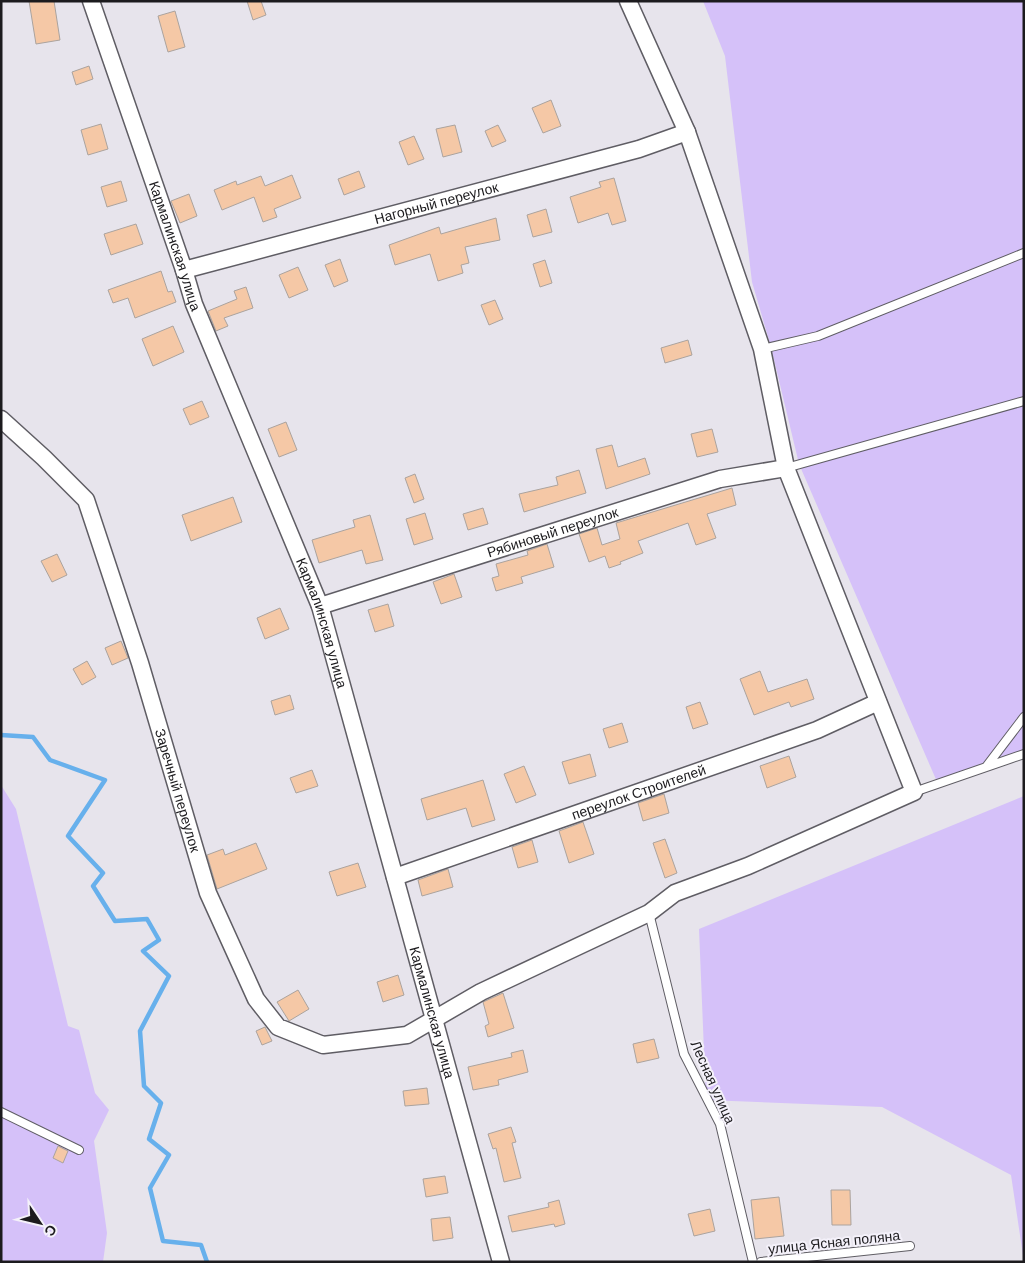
<svg xmlns="http://www.w3.org/2000/svg" width="1025" height="1263" viewBox="0 0 1025 1263" font-family="'DM Sans',sans-serif">
	<style>
		.green { fill: #d5c1f9 }
		.lines { fill: none; stroke-linecap: round; stroke-linejoin: round }
		.stream { stroke: #67b0ec; stroke-width: 4.5 }
		.building { fill: #f5c8a6; stroke: #aba39e }
		.lane-casing { stroke: #5f5d64; stroke-width: 10 }
		.street-casing { stroke: #5f5d64; stroke-width: 19 }
		.lane { stroke: #fff; stroke-width: 8 }
		.street { stroke: #fff; stroke-width: 16 }
		.labels { text-anchor: middle; dominant-baseline: central; stroke-width: 4; stroke-linejoin: round; paint-order: stroke }
		.street-label { font-size: 14px; fill: #1c1b1e; stroke: #f4f1fa }
	</style>
	<rect width="100%" height="100%" fill="#e7e4ec"/>
	<path class="green" d="M 703,1 L 1024,1 L 1024,753 L 938,784 L 799,464 L 771,347 L 752,282 L 725,56 Z
		M 1,785 L 16,809 L 68,1026 L 79,1030 L 95,1093 L 109,1110 L 94,1141 L 107,1233 L 103,1262 L 1,1262 Z
		M 1024,796 L 1024,1262 L 1011,1175 L 882,1107 L 706,1100 L 699,929 Z"/>
	<g class="lines">
		<path class="stream" d="M 1,735 L 33,737 L 50,760 L 105,780 L 68,836 L 103,873 L 93,886 L 115,921 L 147,919 L 159,940 L 143,951 L 169,976 L 140,1031 L 144,1086 L 161,1103 L 149,1139 L 169,1155 L 150,1188 L 163,1241 L 201,1245 L 207,1262"/>
	</g>
	<path class="building" d="M 29,1 L 54,1 L 60,40 L 36,44 Z
		M 247,1 L 261,1 L 266,15 L 253,20 Z
		M 175,11 L 185,47 L 168,52 L 158,16 Z
		M 89,66 L 93,79 L 76,85 L 72,72 Z
		M 551,100 L 561,126 L 543,133 L 532,108 Z
		M 101,124 L 108,149 L 88,155 L 81,130 Z
		M 455,125 L 462,152 L 443,157 L 436,129 Z
		M 498,125 L 506,141 L 492,147 L 485,131 Z
		M 414,136 L 424,159 L 408,165 L 399,142 Z
		M 359,171 L 365,187 L 344,195 L 338,179 Z
		M 292,175 L 301,198 L 274,209 L 277,217 L 263,222 L 254,197 L 222,210 L 214,190 L 236,181 L 237,185 L 261,176 L 265,186 Z
		M 614,178 L 626,221 L 612,225 L 608,213 L 578,223 L 570,197 L 601,187 L 599,182 Z
		M 121,181 L 127,201 L 107,207 L 101,187 Z
		M 189,194 L 197,216 L 180,223 L 171,201 Z
		M 546,209 L 552,232 L 533,237 L 527,215 Z
		M 496,218 L 500,240 L 465,247 L 469,263 L 461,265 L 463,273 L 438,281 L 430,254 L 395,265 L 389,245 L 439,227 L 441,234 Z
		M 136,224 L 143,244 L 111,255 L 104,234 Z
		M 340,259 L 348,281 L 334,287 L 325,265 Z
		M 545,260 L 552,283 L 540,287 L 533,264 Z
		M 298,267 L 308,290 L 289,298 L 279,275 Z
		M 161,271 L 168,292 L 172,291 L 176,302 L 135,318 L 128,298 L 113,303 L 108,290 Z
		M 246,287 L 253,308 L 224,318 L 228,326 L 216,331 L 208,311 L 237,299 L 234,291 Z
		M 495,300 L 503,319 L 489,325 L 481,305 Z
		M 173,326 L 184,352 L 153,366 L 142,339 Z
		M 688,340 L 692,355 L 665,363 L 661,348 Z
		M 202,401 L 209,417 L 190,425 L 183,409 Z
		M 286,422 L 297,450 L 279,457 L 268,429 Z
		M 712,429 L 718,452 L 697,457 L 691,434 Z
		M 612,445 L 618,467 L 645,458 L 650,474 L 606,489 L 596,449 Z
		M 579,470 L 586,493 L 524,512 L 519,494 L 558,485 L 556,477 Z
		M 415,474 L 424,499 L 414,503 L 405,478 Z
		M 732,488 L 736,505 L 707,514 L 716,538 L 696,545 L 688,523 L 638,541 L 643,553 L 620,562 L 621,564 L 609,568 L 605,556 L 589,562 L 579,534 L 597,528 L 602,545 L 620,539 L 616,523 Z
		M 233,497 L 242,522 L 191,541 L 182,515 Z
		M 483,508 L 488,524 L 468,530 L 463,514 Z
		M 425,513 L 433,539 L 414,545 L 406,519 Z
		M 370,515 L 383,560 L 366,564 L 362,550 L 319,563 L 312,540 L 355,527 L 353,520 Z
		M 547,544 L 554,567 L 521,577 L 523,583 L 496,591 L 492,578 L 499,576 L 496,564 L 528,555 L 527,551 Z
		M 57,554 L 67,575 L 52,582 L 41,561 Z
		M 454,574 L 462,597 L 441,604 L 433,582 Z
		M 388,604 L 394,626 L 375,632 L 368,610 Z
		M 280,608 L 289,629 L 265,639 L 257,618 Z
		M 121,641 L 128,658 L 112,665 L 105,648 Z
		M 87,661 L 96,677 L 82,685 L 73,669 Z
		M 760,671 L 768,692 L 807,679 L 814,699 L 791,707 L 789,702 L 754,715 L 740,679 Z
		M 290,695 L 294,709 L 275,715 L 271,701 Z
		M 700,702 L 708,724 L 693,729 L 686,707 Z
		M 622,723 L 628,742 L 609,748 L 603,729 Z
		M 590,754 L 596,776 L 569,784 L 562,762 Z
		M 789,756 L 796,777 L 767,788 L 760,766 Z
		M 524,766 L 536,795 L 516,803 L 504,774 Z
		M 312,770 L 318,786 L 296,793 L 290,778 Z
		M 483,780 L 495,820 L 472,827 L 466,808 L 427,820 L 421,799 Z
		M 664,794 L 669,813 L 643,821 L 638,803 Z
		M 583,822 L 594,854 L 569,863 L 559,831 Z
		M 665,839 L 677,873 L 665,878 L 653,843 Z
		M 532,840 L 538,862 L 518,868 L 512,847 Z
		M 256,843 L 267,869 L 217,889 L 207,855 L 223,849 L 225,855 Z
		M 358,863 L 366,887 L 337,896 L 329,872 Z
		M 448,869 L 453,887 L 422,896 L 418,880 Z
		M 398,975 L 404,995 L 383,1002 L 377,982 Z
		M 298,990 L 309,1009 L 289,1021 L 277,1002 Z
		M 503,993 L 514,1028 L 488,1037 L 485,1026 L 489,1024 L 483,1002 Z
		M 265,1027 L 272,1041 L 262,1045 L 256,1031 Z
		M 654,1039 L 659,1058 L 637,1063 L 633,1044 Z
		M 523,1050 L 528,1072 L 498,1080 L 499,1085 L 473,1090 L 468,1067 L 512,1057 L 511,1053 Z
		M 427,1088 L 429,1104 L 405,1106 L 403,1091 Z
		M 511,1127 L 516,1142 L 512,1143 L 521,1178 L 504,1182 L 496,1148 L 493,1149 L 488,1134 Z
		M 58,1146 L 68,1151 L 63,1163 L 53,1158 Z
		M 445,1176 L 448,1193 L 426,1197 L 423,1179 Z
		M 831,1190 L 850,1190 L 851,1225 L 832,1225 Z
		M 779,1197 L 784,1236 L 755,1239 L 751,1200 Z
		M 559,1200 L 565,1224 L 555,1227 L 554,1224 L 512,1232 L 508,1216 L 549,1207 L 548,1203 Z
		M 710,1209 L 715,1231 L 694,1236 L 688,1214 Z
		M 450,1217 L 453,1238 L 433,1241 L 431,1219 Z"/>
	<g class="lines">
		<defs>
			<path id="lane" d="M 762,349 L 818,336 L 1024,253
				M 786,468 L 1024,401
				M 986,767 L 1024,717
				M 914,792 L 1024,754
				M 649,913 L 684,1054 L 720,1124 L 753,1262
				M 1,1112 L 79,1150
				M 761,1262 L 910,1246"/>
			<g id="street">
				<path id="s1" d="M 91,1 L 184,270 L 194,304 L 320,606 L 501,1262"/>
				<path id="s2" d="M 184,270 L 639,149 L 687,132"/>
				<path id="s3" d="M 1,419 L 44,458 L 86,500 L 140,663 L 208,893 L 256,999 L 278,1027 L 323,1045 L 407,1035 L 481,992 L 649,913 L 675,893 L 748,866 L 914,792 L 786,468 L 762,349 L 687,132 L 628,1"/>
				<path id="s4" d="M 320,606 L 720,479 L 786,468"/>
				<path id="s5" d="M 395,877 L 817,730 L 878,702"/>
			</g>
		</defs>
		<use href="#lane" class="lane-casing"/>
		<use href="#street" class="street-casing"/>
		<use href="#lane" class="lane"/>
		<use href="#street" class="street"/>
	</g>
	<g class="labels">
		<g class="street-label">
			<text stroke="none"><textPath href="#s2" startOffset="261">Нагорный переулок</textPath></text>
			<text stroke="none"><textPath href="#s1" startOffset="259">Кармалинская улица</textPath></text>
			<text stroke="none"><textPath href="#s4" startOffset="244">Рябиновый переулок</textPath></text>
			<text stroke="none"><textPath href="#s1" startOffset="664">Кармалинская улица</textPath></text>
			<text stroke="none"><textPath href="#s3" startOffset="422">Заречный переулок</textPath></text>
			<text stroke="none"><textPath href="#s5" startOffset="258">переулок Строителей</textPath></text>
			<text stroke="none"><textPath href="#s1" startOffset="1069">Кармалинская улица</textPath></text>
			<text transform="translate(713 1082) rotate(66)">Лесная улица</text>
			<text transform="translate(834 1242) rotate(-6)">улица Ясная поляна</text>
		</g>
	</g>
	<rect width="1025" height="1263" fill="none" stroke="#1c1b1e" stroke-width="5"/>
	<g transform="translate(40 1223) rotate(125)" stroke="#f4f1fa" stroke-width="4" paint-order="stroke">
	<path d="M0-4L9 19L0 12L-9 19Z" fill="#1c1b1e"/>
	<text y="-8" font-size="14" font-weight="bold" text-anchor="middle" fill="#1c1b1e">С</text>
	</g>
</svg>
